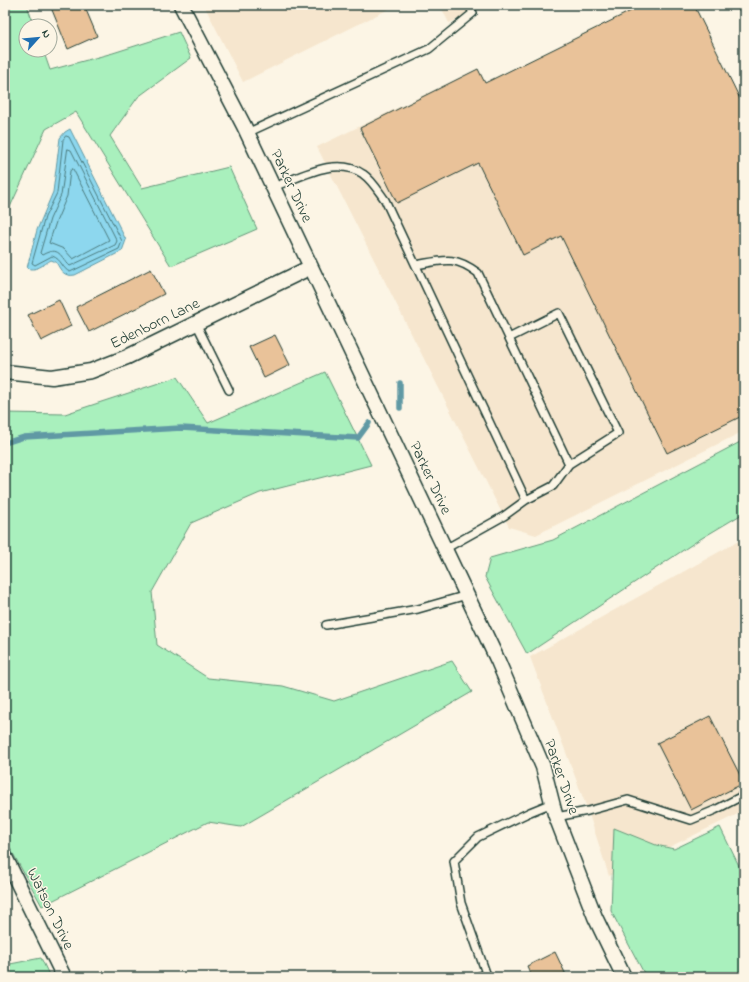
<svg xmlns="http://www.w3.org/2000/svg" width="749" height="982" viewBox="0 0 749 982" font-family="'Indie Flower',sans-serif">
	<style>
		.built { fill: #f6e6ce }
		.green { fill: #a9f0bd; stroke: #649678 }
		.water { fill: #8dd7ee; stroke: #6199a4 }
		.lines { fill: none; stroke-linecap: round; stroke-linejoin: round }
		.shore { stroke: #4b7b7e; stroke-width: 1 }
		.stream { stroke: #6199a4; stroke-width: 5.5 }
		.building { fill: #e9c299; stroke: #1f3d34 }
		.service-casing { stroke: #1f3d34; stroke-width: 10 }
		.minor-casing { stroke: #1f3d34; stroke-width: 17 }
		.service { stroke: #fcf5e5; stroke-width: 7 }
		.minor { stroke: #fcf5e5; stroke-width: 14 }
		.labels { text-anchor: middle; dominant-baseline: central; stroke-width: 3; stroke-linejoin: round; paint-order: stroke }
		.street-label { font-size: 16px; fill: #1f3d34; stroke: #fcf5e5 }
	</style>
	<rect width="100%" height="100%" fill="#fcf5e5"/>
	<filter id="ink" filterUnits="userSpaceOnUse"><feTurbulence type="fractalNoise" baseFrequency=".025" numOctaves="2"/><feDisplacementMap in="SourceGraphic" scale="8" xChannelSelector="R" yChannelSelector="G"/><feConvolveMatrix kernelMatrix="1 2 1 2 8 2 1 2 1" color-interpolation-filters="sRGB"/></filter>
	<g filter="url(#ink)">
		<path class="built" d="M 204,5 L 394,5 L 395,6 L 243,82 Z
			M 440,5 L 490,5 L 449,23 Z
			M 643,5 L 694,5 L 744,107 L 744,431 L 536,535 L 509,527 L 317,147 L 478,69 L 485,83 Z
			M 744,538 L 744,811 L 609,876 L 588,811 L 530,657 Z"/>
		<path class="green" d="M 5,5 L 27,5 L 34,26 L 26,26 L 26,50 L 43,50 L 50,70 L 113,53 L 179,32 L 191,58 L 138,97 L 110,136 L 142,188 L 229,167 L 257,229 L 171,266 L 76,112 L 46,129 L 5,218 Z
			M 325,372 L 371,465 L 260,493 L 191,523 L 152,592 L 157,645 L 208,678 L 283,686 L 334,701 L 452,661 L 472,692 L 241,827 L 208,822 L 42,906 L 5,839 L 5,413 L 65,414 L 177,377 L 208,423 Z
			M 744,440 L 744,513 L 697,541 L 527,654 L 485,577 L 490,558 L 553,540 Z
			M 720,827 L 744,876 L 744,977 L 646,977 L 611,911 L 614,828 L 656,845 L 674,849 Z
			M 41,958 L 50,977 L 5,977 L 5,965 Z"/>
		<path class="water" d="M 70,129 L 126,240 L 122,251 L 75,275 C 64,277 61,271 56,262 L 51,260 C 44,264 36,272 27,268 L 37,230 L 53,192 L 60,138 L 65,132 Z"/>
		<g class="lines">
			<path class="shore" d="M 66,136 L 69,137 L 122,241 L 119,249 L 70,272 C 62,269 62,259 52,256 L 35,265 L 32,263 L 45,217 L 57,193 L 63,140 Z
				M 68,149 L 71,150 L 117,241 L 115,245 L 70,266 C 60,257 60,245 42,255 L 40,253 L 50,219 L 61,195 Z
				M 73,169 L 109,240 L 73,259 L 64,249 L 49,243 L 56,222 L 67,196 L 70,171 Z"/>
			<path class="stream" d="M 400,408 L 400,383
				M 5,443 L 24,437 L 181,428 L 358,438 L 369,423"/>
		</g>
		<path class="building" d="M 50,5 L 84,5 L 97,36 L 68,49 Z
			M 643,5 L 694,5 L 744,107 L 744,415 L 667,453 L 561,236 L 523,255 L 478,163 L 397,203 L 360,128 L 478,69 L 485,83 Z
			M 151,269 L 164,294 L 89,332 L 76,307 Z
			M 59,300 L 71,326 L 41,341 L 28,315 Z
			M 275,335 L 290,365 L 264,378 L 249,347 Z
			M 710,716 L 744,783 L 691,810 L 657,743 Z
			M 555,952 L 567,977 L 532,977 L 527,966 Z"/>
		<g class="lines">
			<defs>
				<path id="service" d="M 247,133 L 429,49 L 473,13 L 469,5
					M 273,187 C 299,178 336,155 363,174 C 372,180 379,192 385,200 L 526,500 L 504,516 L 445,549
					M 416,265 C 444,260 454,255 478,273 L 569,464 L 553,486 L 526,500
					M 196,323 L 229,390
					M 509,338 L 559,313 L 618,433 L 569,464
					M 326,625 L 418,609 L 467,595
					M 556,817 L 588,811 L 628,800 L 691,820 L 715,810 L 744,795
					M 478,977 L 486,973
					M 489,977 L 486,973 L 461,903 L 454,861 L 478,837 L 530,812 L 552,803"/>
				<path id="minor" d="M 181,5 L 244,126 L 498,661 L 543,767 L 555,814 L 595,917 L 624,977
					M 5,372 L 52,377 L 91,371 L 127,357 L 311,267
					M 5,857 L 64,977"/>
			</defs>
			<use href="#service" class="service-casing"/>
			<use href="#minor" class="minor-casing"/>
			<use href="#service" class="service"/>
			<use href="#minor" class="minor"/>
		</g>
	</g>
	<g class="labels">
		<g class="street-label">
			<text transform="translate(291 186) rotate(65)">Parker Drive</text>
			<text transform="translate(155 324) rotate(-26)">Edenborn Lane</text>
			<text transform="translate(430 478) rotate(65)">Parker Drive</text>
			<text transform="translate(561 777) rotate(71)">Parker Drive</text>
			<text transform="translate(50 909) rotate(64)">Watson Drive</text>
		</g>
	</g>
	<rect width="749" height="982" fill="none" stroke="#fcf5e5" stroke-width="20"/>
	<rect x="10" y="10" width="729" height="962" fill="none" stroke="#1f3d34" stroke-width="1.5" filter="url(#ink)"/>
	<g transform="translate(38 38) rotate(63)"><circle r="19" fill="#fcf5e5" stroke="#a4ab9e"/>
	<path d="M0-3L7 15L0 10L-7 15Z" fill="#1f6fb2"/>
	<text y="-6" font-size="11" font-weight="bold" text-anchor="middle" fill="#1f3d34">N</text>
	</g>
</svg>
